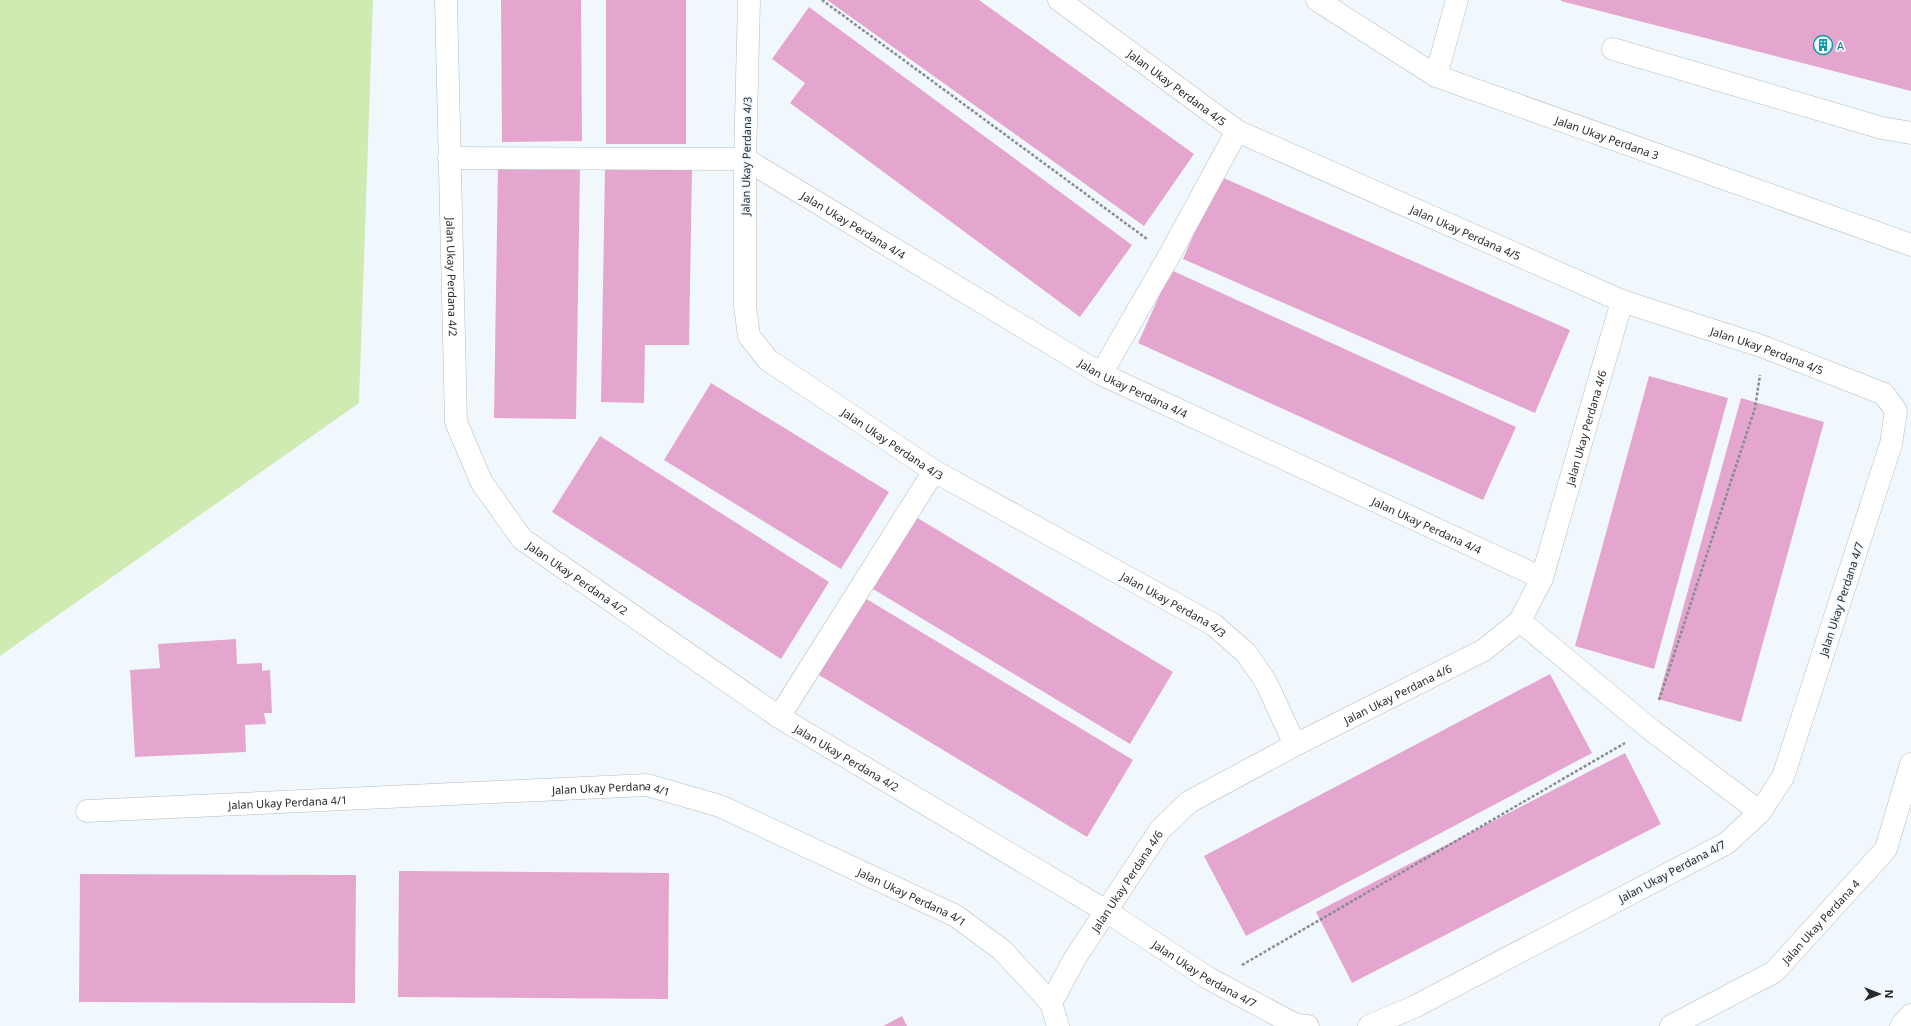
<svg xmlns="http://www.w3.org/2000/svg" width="1911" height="1026" viewBox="0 0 1911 1026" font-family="'Noto Sans',sans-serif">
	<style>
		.green { fill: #cfebb1 }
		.building { fill: #e4a6cf }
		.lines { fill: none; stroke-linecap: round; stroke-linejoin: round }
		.minor-casing { stroke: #b5bbc0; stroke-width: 23 }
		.path { stroke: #878c8f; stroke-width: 2.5; stroke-dasharray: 3 2; stroke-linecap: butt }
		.minor { stroke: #fff; stroke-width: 22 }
		.labels { text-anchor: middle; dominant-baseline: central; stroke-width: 3.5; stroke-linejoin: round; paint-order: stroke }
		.culture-label { font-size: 11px; fill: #0d838f; stroke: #f1f8fd; text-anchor: start }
		.street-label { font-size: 11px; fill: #26282a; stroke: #f1f8fd }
	</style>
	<rect width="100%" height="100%" fill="#f1f8fd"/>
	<path class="green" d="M 0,0 L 373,0 L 359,403 L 0,656 Z"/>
	<path class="building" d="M 501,0 L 581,0 L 582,141 L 502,142 Z
		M 606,0 L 686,0 L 686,144 L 606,144 Z
		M 827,0 L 979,0 L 1194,154 L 1144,226 Z
		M 1911,0 L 1911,91 L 1561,1 L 1561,0 Z
		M 809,7 L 1132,245 L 1080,317 L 790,103 L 805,83 L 772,59 Z
		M 498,166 L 580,168 L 576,419 L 494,418 Z
		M 605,168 L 692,169 L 689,345 L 645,345 L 644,403 L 601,402 Z
		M 1219,176 L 1570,330 L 1535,413 L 1183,259 Z
		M 1171,270 L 1516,427 L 1483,500 L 1138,343 Z
		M 1649,376 L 1728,398 L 1654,669 L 1575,646 Z
		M 711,383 L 889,492 L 841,569 L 664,460 Z
		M 1741,398 L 1824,422 L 1741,722 L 1658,699 Z
		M 600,436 L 829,582 L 781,659 L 552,512 Z
		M 911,514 L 1173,672 L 1130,744 L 868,586 Z
		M 860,595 L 1133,760 L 1087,837 L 814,672 Z
		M 236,639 L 237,664 L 262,663 L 262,671 L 270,670 L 272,713 L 264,713 L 266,724 L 245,725 L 246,752 L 135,757 L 130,670 L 160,668 L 158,644 Z
		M 1550,674 L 1592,753 L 1246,936 L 1204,856 Z
		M 1625,753 L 1661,824 L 1352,983 L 1316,912 Z
		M 399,871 L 669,873 L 668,999 L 398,997 Z
		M 80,874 L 356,875 L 355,1003 L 79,1002 Z
		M 902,1016 L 907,1026 L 883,1026 Z"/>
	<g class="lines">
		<defs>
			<g id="minor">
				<path id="s1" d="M 446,0 L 456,422 L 482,483 L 522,539 L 779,717 L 1106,911 L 1208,978 L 1296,1025 L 1308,1026"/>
				<path id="s2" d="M 749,0 L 745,159 L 745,306 L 749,336 L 768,360 L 934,471 L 1214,625 L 1246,653 L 1266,682 L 1295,745"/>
				<path id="s3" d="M 1059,0 L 1237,131 L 1622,301 L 1764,347 L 1884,394 L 1896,411 L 1891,444 L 1783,777 L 1760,812 L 1727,843 L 1414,1007 L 1369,1026"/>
				<path id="s4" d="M 1317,0 L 1436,76 L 1911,245"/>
				<path d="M 1613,49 L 1882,128 L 1911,133"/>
				<path d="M 1436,76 L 1457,0"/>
				<path id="s5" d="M 449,158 L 745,159 L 1101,374 L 1542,578"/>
				<path d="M 1101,374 L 1169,256 L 1237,131"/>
				<path d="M 1520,621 L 1650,729 L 1760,812"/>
				<path d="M 779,717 L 934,471"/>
				<path id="s6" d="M 87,811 L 647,785 L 720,806 L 956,916 L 1002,950 L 1051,1003 L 1058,1026"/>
				<path id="s7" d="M 1051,1003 L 1075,958 L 1160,830 L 1189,802 L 1295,745 L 1484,650 L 1520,621 L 1542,578 L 1622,301"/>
				<path id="s8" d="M 1671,1026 L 1774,972 L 1886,849 L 1911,764"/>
				<path d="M 1901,1026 L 1911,1015"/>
			</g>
		</defs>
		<use href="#minor" class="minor-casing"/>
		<path class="path" d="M 822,0 L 1147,239
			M 1659,700 L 1755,408 L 1760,375
			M 1242,965 L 1625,743"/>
		<use href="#minor" class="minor"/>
	</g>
	<defs>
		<symbol id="building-ring" viewBox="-11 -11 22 22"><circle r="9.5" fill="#f1f8fd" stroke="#0f9aa8" stroke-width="1.5"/><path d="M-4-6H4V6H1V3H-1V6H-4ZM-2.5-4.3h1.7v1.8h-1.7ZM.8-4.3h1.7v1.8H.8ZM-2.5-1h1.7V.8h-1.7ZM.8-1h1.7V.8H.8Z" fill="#0f9aa8"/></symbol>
	</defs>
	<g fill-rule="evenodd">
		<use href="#building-ring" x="1812" y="34" width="22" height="22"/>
	</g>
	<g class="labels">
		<g class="culture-label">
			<text x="1837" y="45">A</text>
		</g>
		<g class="street-label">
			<text stroke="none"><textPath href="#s3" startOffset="147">Jalan Ukay Perdana 4/5</textPath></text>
			<text stroke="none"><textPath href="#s4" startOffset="323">Jalan Ukay Perdana 3</textPath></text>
			<text transform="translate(746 156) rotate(-89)">Jalan Ukay Perdana 4/3</text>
			<text stroke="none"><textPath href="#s5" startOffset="423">Jalan Ukay Perdana 4/4</textPath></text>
			<text stroke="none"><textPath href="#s3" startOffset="471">Jalan Ukay Perdana 4/5</textPath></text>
			<text stroke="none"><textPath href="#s1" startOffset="277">Jalan Ukay Perdana 4/2</textPath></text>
			<text stroke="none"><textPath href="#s3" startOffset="795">Jalan Ukay Perdana 4/5</textPath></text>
			<text stroke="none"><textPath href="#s5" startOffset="747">Jalan Ukay Perdana 4/4</textPath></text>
			<text stroke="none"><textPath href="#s7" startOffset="828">Jalan Ukay Perdana 4/6</textPath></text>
			<text stroke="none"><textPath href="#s2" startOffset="517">Jalan Ukay Perdana 4/3</textPath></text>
			<text stroke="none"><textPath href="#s5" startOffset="1071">Jalan Ukay Perdana 4/4</textPath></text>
			<text stroke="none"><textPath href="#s1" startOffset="625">Jalan Ukay Perdana 4/2</textPath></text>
			<text transform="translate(1841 599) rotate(-72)">Jalan Ukay Perdana 4/7</text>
			<text stroke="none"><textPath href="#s2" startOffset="841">Jalan Ukay Perdana 4/3</textPath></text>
			<text stroke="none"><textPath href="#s7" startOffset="480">Jalan Ukay Perdana 4/6</textPath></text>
			<text stroke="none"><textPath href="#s1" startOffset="949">Jalan Ukay Perdana 4/2</textPath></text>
			<text stroke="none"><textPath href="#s6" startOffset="525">Jalan Ukay Perdana 4/1</textPath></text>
			<text stroke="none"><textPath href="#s6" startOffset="201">Jalan Ukay Perdana 4/1</textPath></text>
			<text transform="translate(1672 871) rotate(-28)">Jalan Ukay Perdana 4/7</text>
			<text stroke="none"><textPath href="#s7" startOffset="144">Jalan Ukay Perdana 4/6</textPath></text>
			<text stroke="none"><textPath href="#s6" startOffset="849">Jalan Ukay Perdana 4/1</textPath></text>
			<text stroke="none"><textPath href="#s8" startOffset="185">Jalan Ukay Perdana 4</textPath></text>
			<text stroke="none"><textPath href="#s1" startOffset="1367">Jalan Ukay Perdana 4/7</textPath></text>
		</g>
	</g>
	<g transform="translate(1879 994) rotate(90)" stroke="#f1f8fd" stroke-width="3" paint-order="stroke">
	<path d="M0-3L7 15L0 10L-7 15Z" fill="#26282a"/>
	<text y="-6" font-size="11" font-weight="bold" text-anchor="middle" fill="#26282a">N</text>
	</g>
</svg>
